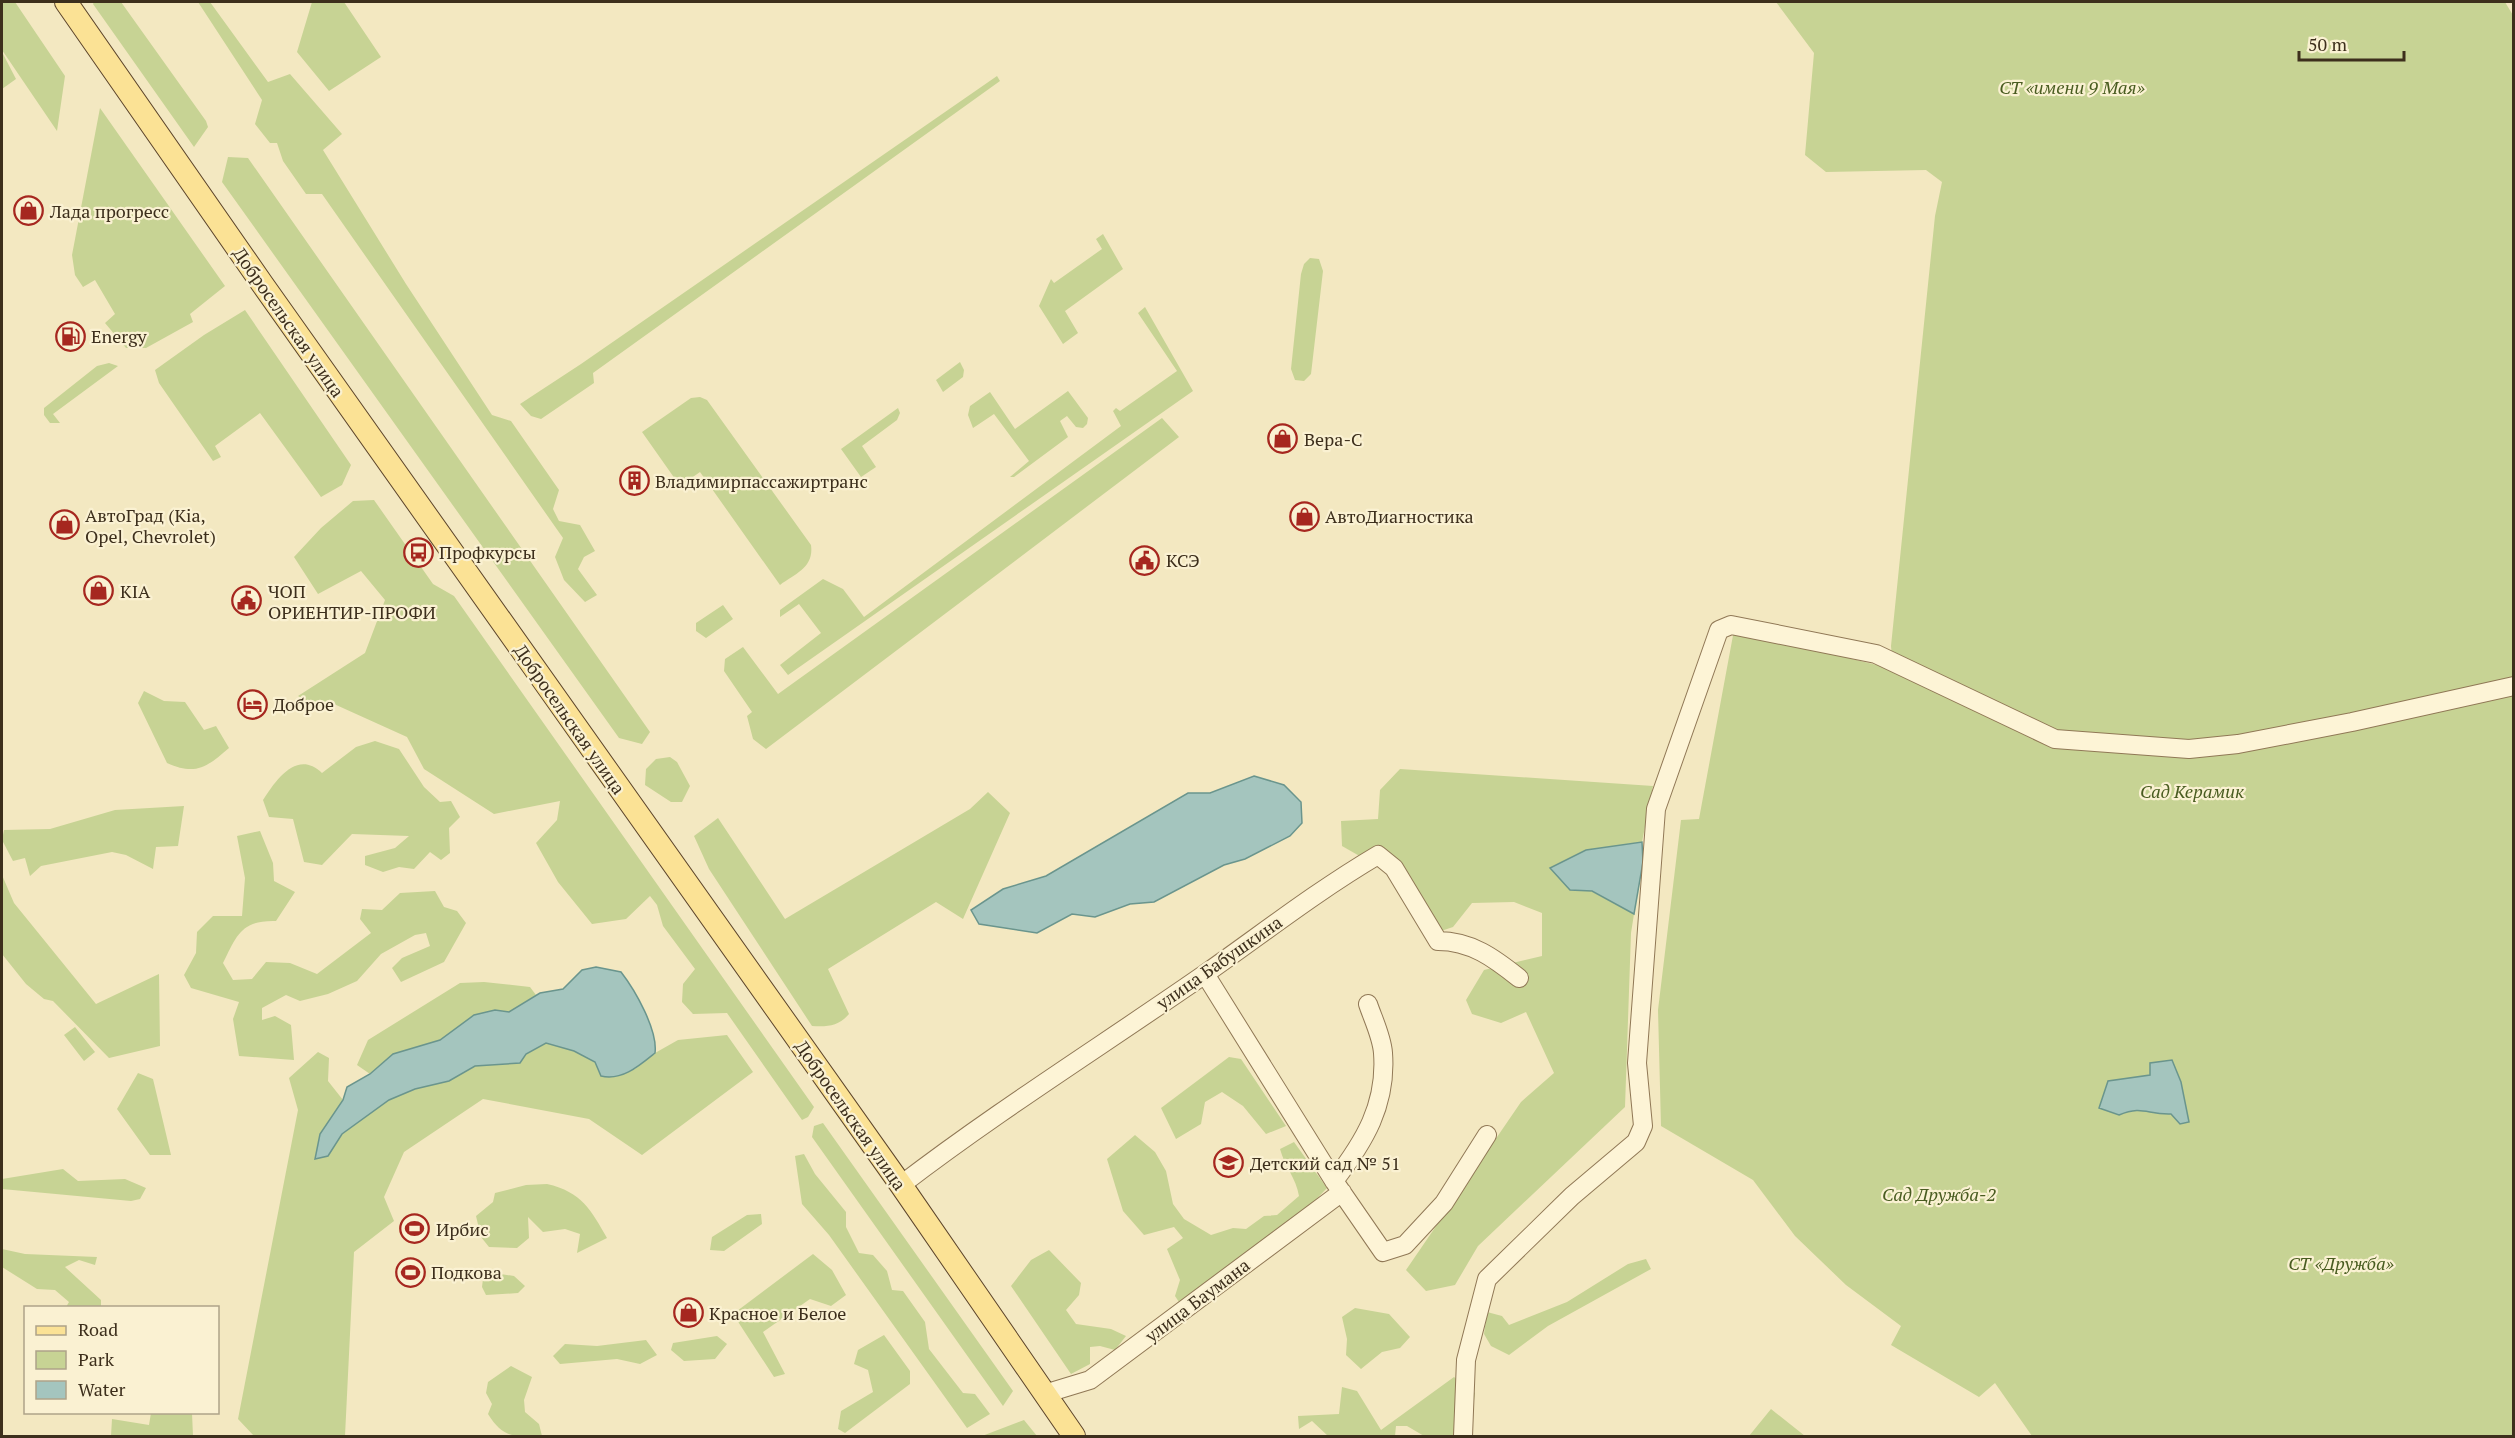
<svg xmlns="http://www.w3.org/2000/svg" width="2515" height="1438" viewBox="0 0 2515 1438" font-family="'PT Serif',serif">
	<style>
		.green { fill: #c7d394 }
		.water { fill: #a4c5be; stroke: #6a958d; stroke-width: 1.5 }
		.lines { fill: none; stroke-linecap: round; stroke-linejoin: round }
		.minor-casing { stroke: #907856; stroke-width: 20 }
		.major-casing { stroke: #5d452b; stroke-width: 24 }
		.minor { stroke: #fdf4d6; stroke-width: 18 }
		.major { stroke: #fbe295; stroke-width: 22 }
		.labels { text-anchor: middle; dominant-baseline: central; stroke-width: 4.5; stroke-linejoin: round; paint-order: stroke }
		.park-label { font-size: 18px; font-style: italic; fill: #495c20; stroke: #faf1d2 }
		.poi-label { font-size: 18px; fill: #3d2f1c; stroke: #faf1d2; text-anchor: start }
		.street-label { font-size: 18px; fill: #3d2f1c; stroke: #faf1d2 }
	</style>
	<rect width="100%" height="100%" fill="#f3e8c1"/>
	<path class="green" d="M 2,2 L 15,2 L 65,76 L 57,131 L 2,50 Z
		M 94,2 L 121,2 L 206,121 L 208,127 L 194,147 L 93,4 Z
		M 198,2 L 210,2 L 268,82 L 290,74 L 342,134 L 323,150 L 406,284 L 492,415 L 511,421 L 559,490 L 553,509 L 559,521 L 580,525 L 595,551 L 584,557 L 578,569 L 597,595 L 585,602 L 564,580 L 555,557 L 563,538 L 322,194 L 306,194 L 283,161 L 277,143 L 270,143 L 255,124 L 262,100 Z
		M 312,2 L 344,2 L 381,57 L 329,91 L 297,52 Z
		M 1776,2 L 2505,2 L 2514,17 L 2513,1436 L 2032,1436 L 1995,1383 L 1979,1397 L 1891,1345 L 1901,1326 L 1846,1285 L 1795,1236 L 1753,1180 L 1661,1126 L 1658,1010 L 1681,820 L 1699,819 L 1734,630 L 1893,669 L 1891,646 L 1935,216 L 1942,182 L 1926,170 L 1826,172 L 1805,155 L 1814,53 Z
		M 2,52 L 16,79 L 2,89 Z
		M 997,76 L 1000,81 L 593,373 L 594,383 L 541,419 L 531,416 L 520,404 L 581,364 Z
		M 100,108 L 225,286 L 190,314 L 193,322 L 146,348 L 126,348 L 105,323 L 115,314 L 95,280 L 83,287 L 75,275 L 72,255 Z
		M 228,157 L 248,158 L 650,732 L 642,744 L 619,738 L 222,182 Z
		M 1103,234 L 1123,269 L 1065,311 L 1078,333 L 1063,344 L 1039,306 L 1051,279 L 1054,283 L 1102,249 L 1096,239 Z
		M 1310,258 L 1319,259 L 1323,271 L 1311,374 L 1304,381 L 1295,380 L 1291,369 L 1301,274 L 1304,264 Z
		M 1145,307 L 1193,391 L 788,675 L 780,665 L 821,633 L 799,604 L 780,617 L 780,610 L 823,579 L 843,589 L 864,617 L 1121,426 L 1113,411 L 1116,408 L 1120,411 L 1177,371 L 1138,313 Z
		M 245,310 L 351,465 L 342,485 L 321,497 L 260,413 L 215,446 L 221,457 L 213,461 L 159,383 L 155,370 L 204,335 Z
		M 960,362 L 964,370 L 963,377 L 943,392 L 936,380 Z
		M 109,363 L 118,366 L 53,414 L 60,423 L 50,423 L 44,415 L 44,408 L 97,366 Z
		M 1068,391 L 1088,418 L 1087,424 L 1083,428 L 1076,427 L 1067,416 L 1060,421 L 1068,437 L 1014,477 L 1010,477 L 1029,461 L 994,414 L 973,428 L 968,415 L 970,406 L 990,392 L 1015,429 Z
		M 700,397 L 707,400 L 811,545 C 814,567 797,573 780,585 L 700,472 L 680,486 L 642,432 L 691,398 Z
		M 898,408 L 900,413 L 897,420 L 862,446 L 876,467 L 861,477 L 841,449 Z
		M 1162,418 L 1179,437 L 766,749 L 753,739 L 747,716 L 752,712 L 724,671 L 725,659 L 743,647 L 778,694 Z
		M 374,500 L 433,584 L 454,596 L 814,1107 L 808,1117 L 802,1120 L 727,1013 L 693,1014 L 682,1002 L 683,984 L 695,969 L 663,926 L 657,905 L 650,896 L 626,919 L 592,924 L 558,882 L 536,843 L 557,820 L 560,801 L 494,814 L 424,769 L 407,737 L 334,704 L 313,705 L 298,696 L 365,653 L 385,600 L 361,571 L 318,594 L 294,557 L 321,528 L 353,501 Z
		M 723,605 L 733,619 L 706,638 L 696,631 L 696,623 Z
		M 144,691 L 164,701 L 185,702 L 204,730 L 216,726 L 229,748 C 207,767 196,776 167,763 L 138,703 Z
		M 375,741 L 399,749 L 424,787 L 440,802 L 451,801 L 460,817 L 449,828 L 450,853 L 441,860 L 430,852 L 414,869 L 399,867 L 383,872 L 365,865 L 365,856 L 395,848 L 409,836 L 352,834 L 322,865 L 304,862 L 293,819 L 269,817 L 263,800 C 276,780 297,749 322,773 L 356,747 Z
		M 670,757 L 677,762 L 690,786 L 682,802 L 671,802 L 645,785 L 646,769 L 656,759 Z
		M 1400,769 L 1653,786 L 1642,842 L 1586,850 L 1570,890 L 1591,891 L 1634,914 L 1631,933 L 1625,1107 L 1478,1246 L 1455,1285 L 1426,1291 L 1406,1270 L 1521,1102 L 1554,1073 L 1526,1012 L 1501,1023 L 1472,1014 L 1466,1000 L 1484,970 L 1542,956 L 1542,913 L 1514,902 L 1472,903 L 1453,927 L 1438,932 L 1412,886 L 1342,846 L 1341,821 L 1378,819 L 1380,790 Z
		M 988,792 L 1010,813 L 963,919 L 936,902 L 828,969 L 849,1014 C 839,1026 828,1027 812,1026 L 709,869 L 694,836 L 718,818 L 785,919 L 970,809 Z
		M 184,806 L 178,846 L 156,847 L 153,869 L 126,855 L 112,852 L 41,866 L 30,876 L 25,858 L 13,861 L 2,840 L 4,830 L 50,829 L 115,810 Z
		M 260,831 L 273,863 L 274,881 L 295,892 L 276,921 C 241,920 237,935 223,963 L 233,980 L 252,979 L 266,962 L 290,963 L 317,974 L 371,933 L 360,919 L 362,909 L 382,910 L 400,893 L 435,891 L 444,907 L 457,911 L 466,923 L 444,962 L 401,982 L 392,968 L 402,958 L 430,946 L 426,933 L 415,935 L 381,954 L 357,981 L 328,994 L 300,1001 L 286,995 L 262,1008 L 262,1020 L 275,1016 L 291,1025 L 294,1060 L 239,1056 L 233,1019 L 239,1002 L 191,988 L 184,975 L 196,953 L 197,932 L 213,916 L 242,916 L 245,878 L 237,836 Z
		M 2,875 L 14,903 L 96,1004 L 159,974 L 160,1046 L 109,1058 L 53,1001 L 44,999 L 26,984 L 2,954 Z
		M 484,982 L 530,987 L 536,995 L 509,1012 L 495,1010 L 474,1015 L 440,1040 L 393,1054 L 370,1074 L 357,1065 L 368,1040 L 460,983 Z
		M 75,1027 L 95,1052 L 84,1061 L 64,1035 Z
		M 727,1035 L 753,1072 L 642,1155 L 589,1119 L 483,1099 L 404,1152 L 384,1197 L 394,1221 L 354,1252 L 345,1436 L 254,1436 L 238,1419 L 298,1110 L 289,1078 L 318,1052 L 329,1058 L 328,1081 L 343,1100 L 320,1134 L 315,1159 L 328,1156 L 342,1134 L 389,1100 L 415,1089 L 449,1081 L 475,1066 L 520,1063 L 526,1054 L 546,1043 L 574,1051 L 596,1062 L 601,1076 L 635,1069 L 655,1053 L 678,1040 Z
		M 1229,1057 L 1241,1059 L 1286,1126 L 1266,1134 L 1243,1106 L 1222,1092 L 1205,1102 L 1201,1124 L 1176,1139 L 1161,1108 Z
		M 138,1073 L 153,1079 L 171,1155 L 150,1155 L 117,1109 Z
		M 823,1123 L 1013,1391 L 1003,1406 L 812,1137 L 814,1126 Z
		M 1135,1135 L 1155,1152 L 1166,1171 L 1173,1204 L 1184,1219 L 1211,1235 L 1233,1228 L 1246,1229 L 1264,1216 L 1277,1215 L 1299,1196 C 1296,1178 1285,1167 1280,1149 L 1294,1142 L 1327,1188 L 1306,1210 L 1181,1305 L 1175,1296 L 1180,1280 L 1167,1249 L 1183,1238 L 1174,1227 L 1144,1235 L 1123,1211 L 1107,1159 Z
		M 804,1154 L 815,1174 L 846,1212 L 846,1227 L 859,1253 L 873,1255 L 887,1271 L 892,1290 L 903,1291 L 925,1322 L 929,1349 L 963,1393 L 975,1394 L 990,1414 L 967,1428 L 829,1235 L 802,1204 L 795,1156 Z
		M 63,1169 L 78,1181 L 125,1179 L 146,1188 L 140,1199 L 131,1201 L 2,1189 L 2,1179 Z
		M 547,1184 C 582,1192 591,1210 607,1238 L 577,1253 L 580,1234 L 565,1229 L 543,1232 L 528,1217 L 529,1238 L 517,1248 L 489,1247 L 481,1237 L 476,1216 L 493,1202 L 495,1193 L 526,1185 Z
		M 761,1214 L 762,1224 L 724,1251 L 710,1250 L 712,1237 L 747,1215 Z
		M 2,1249 L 25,1254 L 97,1257 L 95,1265 L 79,1260 L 65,1267 L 101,1300 L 101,1307 L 66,1307 L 69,1302 L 55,1290 L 37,1289 L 2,1267 Z
		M 1049,1250 L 1081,1283 L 1079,1295 L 1066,1310 L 1076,1324 L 1111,1329 L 1126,1336 L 1115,1350 L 1100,1346 L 1090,1347 L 1090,1364 L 1071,1374 L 1011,1286 L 1031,1260 Z
		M 813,1254 L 832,1270 L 846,1295 L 831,1306 L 810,1299 L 763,1332 L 785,1374 L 774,1377 L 733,1314 Z
		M 1646,1259 L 1651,1269 L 1548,1326 L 1509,1355 L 1491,1346 L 1484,1334 L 1487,1312 L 1502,1316 L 1509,1325 L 1567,1302 L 1628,1264 Z
		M 494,1273 L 514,1276 L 525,1286 L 518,1293 L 486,1295 L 482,1287 L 483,1279 Z
		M 1355,1308 L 1389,1314 L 1410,1337 L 1400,1348 L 1382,1352 L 1361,1369 L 1346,1355 L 1347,1339 L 1342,1317 Z
		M 884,1335 L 910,1371 L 910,1384 L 845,1433 L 838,1429 L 841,1411 L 873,1392 L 868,1370 L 854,1364 L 858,1350 Z
		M 717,1336 L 727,1344 L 715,1359 L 684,1361 L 671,1350 L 673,1343 Z
		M 646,1340 L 657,1355 L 640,1364 L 617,1359 L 560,1364 L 553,1356 L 565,1344 L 597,1346 Z
		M 511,1366 L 532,1377 L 524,1400 L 525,1412 L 539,1424 L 542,1436 C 513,1437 503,1438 488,1414 L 492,1404 L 486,1393 L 488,1382 Z
		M 1454,1377 L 1475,1393 L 1469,1436 L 1424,1436 L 1407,1426 L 1396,1426 L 1395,1436 L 1328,1436 L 1312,1421 L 1299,1429 L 1298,1416 L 1339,1414 L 1342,1387 L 1357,1391 L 1381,1430 Z
		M 1771,1409 L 1805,1436 L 1749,1436 Z
		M 151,1413 L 192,1413 L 193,1436 L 111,1436 L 112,1419 L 149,1425 Z
		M 1024,1420 L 1037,1436 L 982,1436 Z"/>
	<path class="water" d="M 1254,776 L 1284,785 L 1301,802 L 1302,823 L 1290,836 L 1245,859 L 1224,865 L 1154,902 L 1130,904 L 1095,917 L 1072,914 L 1037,933 L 979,924 L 971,910 L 1003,889 L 1046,876 L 1188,793 L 1210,793 Z
		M 1642,842 L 1643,862 L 1634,914 L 1592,891 L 1570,890 L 1550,868 L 1586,850 Z
		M 596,967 L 621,972 C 635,990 658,1030 655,1053 C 639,1066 622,1081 601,1076 L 595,1062 L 574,1051 L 546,1043 L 526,1054 L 520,1063 L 475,1066 L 449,1081 L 415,1089 L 389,1100 L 342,1134 L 328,1156 L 315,1159 L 320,1134 L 343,1100 L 347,1087 L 370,1074 L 393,1054 L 440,1040 L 474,1015 L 495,1010 L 509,1012 L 540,993 L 563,989 L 582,970 Z
		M 2172,1060 L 2181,1082 L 2189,1122 L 2180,1124 L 2171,1114 C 2147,1115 2143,1105 2119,1115 L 2099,1108 L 2108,1081 L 2150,1075 L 2150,1063 Z"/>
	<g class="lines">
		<defs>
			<path id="minor" d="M 1205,974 L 1334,1181 L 1383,1252 L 1405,1245 L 1444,1203 L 1487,1135
				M 1334,1181 C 1364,1142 1387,1105 1383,1053 C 1382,1037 1373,1019 1368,1004
				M 901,1185 C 999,1110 1103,1045 1205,974 C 1262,934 1317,891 1378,855 L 1394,868 L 1438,941 C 1471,941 1494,958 1519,978
				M 1044,1394 L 1090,1380 L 1342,1192
				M 1463,1436 L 1466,1360 L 1487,1279 L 1572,1196 L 1636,1142 L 1643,1126 L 1637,1063 L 1656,809 L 1719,630 L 1731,625 L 1876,654 L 2055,739 L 2189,749 L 2238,744 L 2352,722 L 2514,686"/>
			<path id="major" d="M 66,2 L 263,285 L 901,1185 L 1074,1436"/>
		</defs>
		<use href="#minor" class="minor-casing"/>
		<use href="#major" class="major-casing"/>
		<use href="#minor" class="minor"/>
		<use href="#major" class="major"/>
	</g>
	<defs>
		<symbol id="shop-ring" viewBox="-11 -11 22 22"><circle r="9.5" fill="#faf1d2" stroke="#a6271f" stroke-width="1.5"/><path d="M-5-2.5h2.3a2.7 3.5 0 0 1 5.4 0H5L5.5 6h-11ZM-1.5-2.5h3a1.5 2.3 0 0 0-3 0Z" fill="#a6271f"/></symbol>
		<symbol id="fuel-ring" viewBox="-11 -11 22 22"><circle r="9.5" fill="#faf1d2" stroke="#a6271f" stroke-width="1.5"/><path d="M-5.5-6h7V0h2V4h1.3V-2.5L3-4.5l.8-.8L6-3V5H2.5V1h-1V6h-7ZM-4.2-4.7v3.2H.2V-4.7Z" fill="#a6271f"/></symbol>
		<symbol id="building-ring" viewBox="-11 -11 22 22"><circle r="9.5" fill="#faf1d2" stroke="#a6271f" stroke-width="1.5"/><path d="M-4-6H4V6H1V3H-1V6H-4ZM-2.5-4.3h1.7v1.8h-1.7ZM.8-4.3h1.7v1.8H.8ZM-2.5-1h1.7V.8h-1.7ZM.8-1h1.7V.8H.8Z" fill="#a6271f"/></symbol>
		<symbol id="bus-ring" viewBox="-11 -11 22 22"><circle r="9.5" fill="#faf1d2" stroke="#a6271f" stroke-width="1.5"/><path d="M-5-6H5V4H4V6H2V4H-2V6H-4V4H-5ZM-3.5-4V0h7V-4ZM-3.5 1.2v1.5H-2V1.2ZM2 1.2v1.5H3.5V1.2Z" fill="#a6271f"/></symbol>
		<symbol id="civic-ring" viewBox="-11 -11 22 22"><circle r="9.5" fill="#faf1d2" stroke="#a6271f" stroke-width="1.5"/><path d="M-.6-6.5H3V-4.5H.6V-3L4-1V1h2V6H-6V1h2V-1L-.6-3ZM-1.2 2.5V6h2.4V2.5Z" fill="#a6271f"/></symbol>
		<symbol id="hotel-ring" viewBox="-11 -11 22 22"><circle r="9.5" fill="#faf1d2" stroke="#a6271f" stroke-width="1.5"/><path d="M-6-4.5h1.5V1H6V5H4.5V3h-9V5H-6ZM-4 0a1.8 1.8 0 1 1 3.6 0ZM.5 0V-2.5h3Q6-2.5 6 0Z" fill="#a6271f"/></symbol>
		<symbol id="school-ring" viewBox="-11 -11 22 22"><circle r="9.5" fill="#faf1d2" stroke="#a6271f" stroke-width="1.5"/><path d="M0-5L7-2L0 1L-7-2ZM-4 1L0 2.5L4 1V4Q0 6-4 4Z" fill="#a6271f"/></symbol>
		<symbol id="stadium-ring" viewBox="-11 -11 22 22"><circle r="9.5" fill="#faf1d2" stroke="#a6271f" stroke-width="1.5"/><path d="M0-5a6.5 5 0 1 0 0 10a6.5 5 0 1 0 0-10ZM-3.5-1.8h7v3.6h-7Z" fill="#a6271f"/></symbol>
	</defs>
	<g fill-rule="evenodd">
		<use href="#shop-ring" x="12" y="194" width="33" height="33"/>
		<use href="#fuel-ring" x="54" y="320" width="33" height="33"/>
		<use href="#shop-ring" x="1266" y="422" width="33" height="33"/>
		<use href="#building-ring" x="618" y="464" width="33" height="33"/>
		<use href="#shop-ring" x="1288" y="500" width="33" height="33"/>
		<use href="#shop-ring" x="48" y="508" width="33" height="33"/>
		<use href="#bus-ring" x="402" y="536" width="33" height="33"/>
		<use href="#civic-ring" x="1128" y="544" width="33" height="33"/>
		<use href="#shop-ring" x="82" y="574" width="33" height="33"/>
		<use href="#civic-ring" x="230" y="584" width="33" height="33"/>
		<use href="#hotel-ring" x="236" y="688" width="33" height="33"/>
		<use href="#school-ring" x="1212" y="1146" width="33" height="33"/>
		<use href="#stadium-ring" x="398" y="1212" width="33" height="33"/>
		<use href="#stadium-ring" x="394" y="1256" width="33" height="33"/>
		<use href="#shop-ring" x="672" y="1296" width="33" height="33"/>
	</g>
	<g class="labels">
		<g class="park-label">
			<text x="2072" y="87">СТ «имени 9 Мая»</text>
			<text x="2192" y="791">Сад Керамик</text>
			<text x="1939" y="1194">Сад Дружба-2</text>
			<text x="2341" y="1263">СТ «Дружба»</text>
		</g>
		<g class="poi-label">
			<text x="50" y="211">Лада прогресс</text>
			<text x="91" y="336">Energy</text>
			<text x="1304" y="439">Вера-С</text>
			<text x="655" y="481">Владимирпассажиртранс</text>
			<text x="85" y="515">АвтоГрад (Kia,<tspan x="85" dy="21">Opel, Chevrolet)</tspan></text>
			<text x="1325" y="516">АвтоДиагностика</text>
			<text x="439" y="552">Профкурсы</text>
			<text x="1166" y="560">КСЭ</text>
			<text x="120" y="591">KIA</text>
			<text x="268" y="591">ЧОП<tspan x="268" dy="21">ОРИЕНТИР-ПРОФИ</tspan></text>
			<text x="273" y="704">Доброе</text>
			<text x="1250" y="1163">Детский сад № 51</text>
			<text x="436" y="1229">Ирбис</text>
			<text x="431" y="1272">Подкова</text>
			<text x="709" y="1313">Красное и Белое</text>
		</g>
		<g class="street-label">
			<text transform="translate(289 322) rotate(55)">Добросельская улица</text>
			<text transform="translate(570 719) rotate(55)">Добросельская улица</text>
			<text transform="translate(1219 962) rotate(-35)">улица Бабушкина</text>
			<text transform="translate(851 1115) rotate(55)">Добросельская улица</text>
			<text transform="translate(1197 1300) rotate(-37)">улица Баумана</text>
		</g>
	</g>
	<rect width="2515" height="1438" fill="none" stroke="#3d2f1c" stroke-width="6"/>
	<rect x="24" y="1306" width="195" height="108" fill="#faf1d2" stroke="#aea389" stroke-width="1.5"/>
	<rect x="36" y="1326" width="30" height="9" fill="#fbe295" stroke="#aea389" stroke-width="1.5"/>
	<text x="78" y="1336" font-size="18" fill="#3d2f1c">Road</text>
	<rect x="36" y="1351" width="30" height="18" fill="#c7d394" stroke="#aea389" stroke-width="1.5"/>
	<text x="78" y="1366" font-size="18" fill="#3d2f1c">Park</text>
	<rect x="36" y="1381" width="30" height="18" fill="#a4c5be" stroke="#aea389" stroke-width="1.5"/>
	<text x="78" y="1396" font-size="18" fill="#3d2f1c">Water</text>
	<path d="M2299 51v9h105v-9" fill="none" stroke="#3d2f1c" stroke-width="3"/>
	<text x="2308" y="51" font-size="18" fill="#3d2f1c" stroke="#faf1d2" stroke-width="4.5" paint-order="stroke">50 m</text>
</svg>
